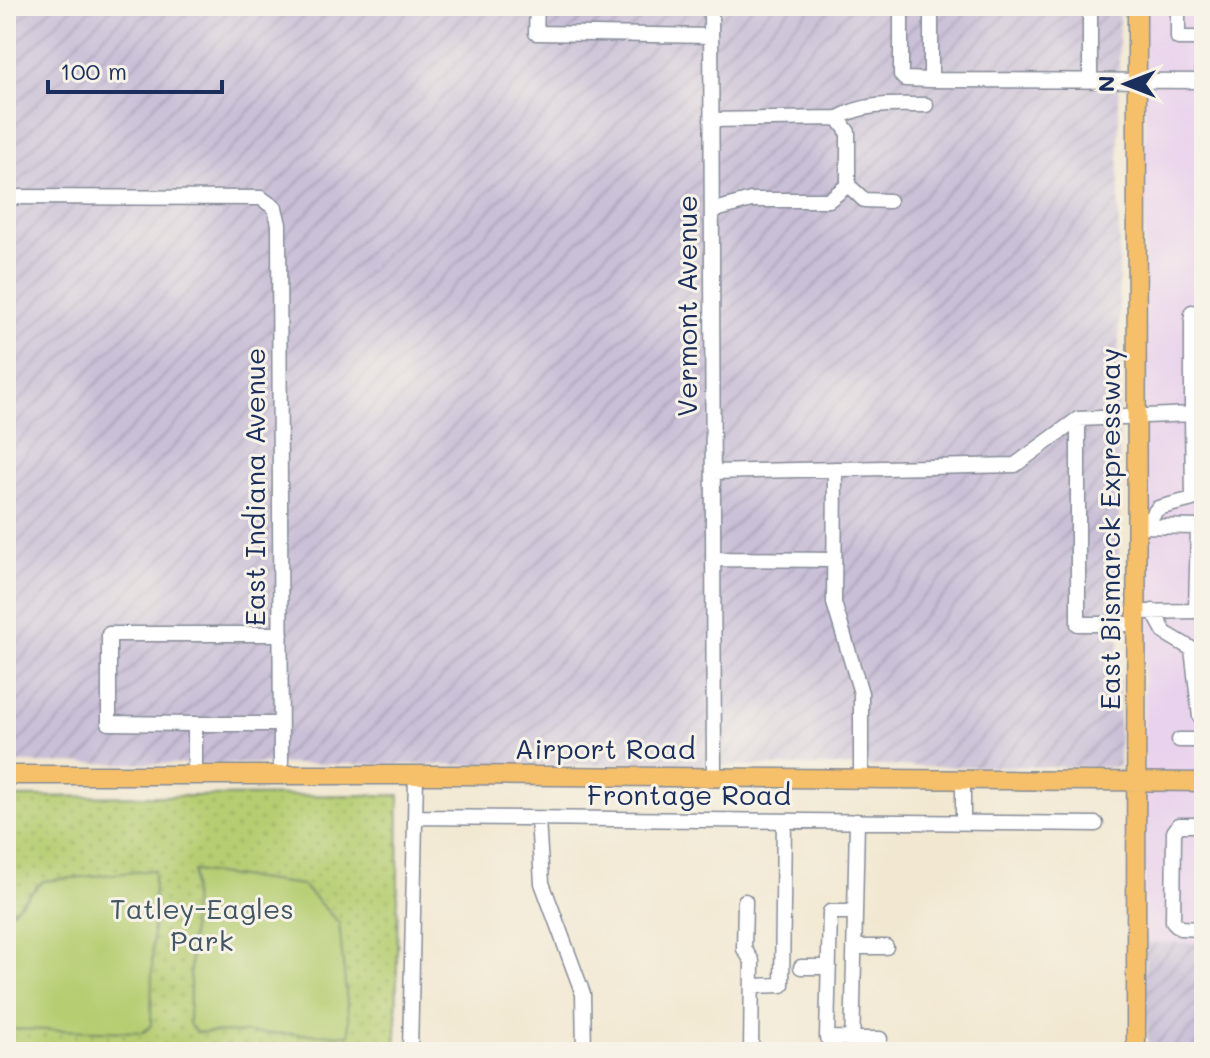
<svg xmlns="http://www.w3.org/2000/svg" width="1210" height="1058" viewBox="0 0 1210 1058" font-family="Mali,sans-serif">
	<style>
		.built { fill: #e9d2ed }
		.industrial { fill: url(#industrial-furrows) }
		.grass { fill: url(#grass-dots); stroke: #687e68; stroke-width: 2 }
		.garden { fill: #b6cd71; stroke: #687e68; stroke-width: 2 }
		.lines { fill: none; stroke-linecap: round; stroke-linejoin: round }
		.minor-casing { stroke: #868c98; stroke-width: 17 }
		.major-casing { stroke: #868c98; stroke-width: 21 }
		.minor { stroke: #fff; stroke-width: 14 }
		.major { stroke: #f6c06b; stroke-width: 18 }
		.labels { text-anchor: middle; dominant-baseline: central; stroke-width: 6; stroke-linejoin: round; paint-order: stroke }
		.street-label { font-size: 28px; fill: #1b2f5e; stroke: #f7f3e8 }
		.park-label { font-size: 28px; fill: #425663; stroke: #f7f3e8 }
	</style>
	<defs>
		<pattern id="industrial-furrows" width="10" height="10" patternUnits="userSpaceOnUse" patternTransform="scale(2)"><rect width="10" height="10" fill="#c9bfd7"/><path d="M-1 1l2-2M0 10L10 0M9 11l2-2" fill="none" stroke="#aca4bb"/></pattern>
		<pattern id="grass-dots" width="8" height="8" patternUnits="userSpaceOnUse" patternTransform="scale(2)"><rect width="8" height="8" fill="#b6cd71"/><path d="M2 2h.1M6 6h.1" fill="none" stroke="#9cb064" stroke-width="1.8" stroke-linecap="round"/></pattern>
	</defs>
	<rect width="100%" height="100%" fill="#f7f3e8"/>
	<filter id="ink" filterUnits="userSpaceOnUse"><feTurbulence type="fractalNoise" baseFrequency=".0125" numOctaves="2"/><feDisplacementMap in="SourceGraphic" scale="16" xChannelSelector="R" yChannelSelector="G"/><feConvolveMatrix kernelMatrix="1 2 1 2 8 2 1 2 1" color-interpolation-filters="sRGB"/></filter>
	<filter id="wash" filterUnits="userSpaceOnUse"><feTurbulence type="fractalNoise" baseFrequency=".006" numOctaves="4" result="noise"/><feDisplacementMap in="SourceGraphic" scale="32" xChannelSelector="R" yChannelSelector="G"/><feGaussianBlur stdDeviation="1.8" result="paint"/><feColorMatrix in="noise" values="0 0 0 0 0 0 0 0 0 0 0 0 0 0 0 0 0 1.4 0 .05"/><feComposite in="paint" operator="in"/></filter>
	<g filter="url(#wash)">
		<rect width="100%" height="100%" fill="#f2e8d1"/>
		<path class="built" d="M 1145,6 L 1204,6 L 1204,943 L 1144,943 Z"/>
		<path class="industrial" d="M 6,6 L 1119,6 L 1119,767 L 6,763 Z
			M 1144,943 L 1204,943 L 1204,1052 L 1148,1052 Z"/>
		<path class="grass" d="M 399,795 L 396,1052 L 6,1052 L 6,797 Z"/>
		<path class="garden" d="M 154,870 L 151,1025 L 144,1032 L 6,1029 L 6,917 L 43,881 Z
			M 193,871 L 302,885 L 339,923 L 350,1035 L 196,1032 L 189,1024 Z"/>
	</g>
	<g filter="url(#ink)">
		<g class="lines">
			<defs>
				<path id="minor" d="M 537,6 L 536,33 L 711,36
					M 711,6 L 714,777
					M 901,6 L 901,75 L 905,79 L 931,80
					M 931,6 L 931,80 L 1204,81
					M 1178,6 L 1178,38 L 1203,38 L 1203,81
					M 1090,81 L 1090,6
					M 838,118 C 866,102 895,105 926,105
					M 711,120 L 838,118 L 848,132 L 848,185 L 829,200 L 751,200 L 712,211
					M 848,185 L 864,200 L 889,201
					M 6,197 L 261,198 L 275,208 L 279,224 L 281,775
					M 1192,312 L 1192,375
					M 1204,374 L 1192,375 L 1192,414 L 1204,414
					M 1078,419 L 1078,624 L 1136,624
					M 835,469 L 834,603 L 861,693 L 861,779
					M 713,472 L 1015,465 L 1078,419 L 1192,414 L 1193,499 L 1158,508 L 1144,526
					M 713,559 L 834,560
					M 1153,611 L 1165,633 L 1192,649 L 1200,717 L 1204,717
					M 1137,612 L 1196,611 L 1198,527 L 1138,526
					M 195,724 L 281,724
					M 1179,740 L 1204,740
					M 195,775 L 195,724 L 109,723 L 109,634 L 281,634
					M 415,817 L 1096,824
					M 538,819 L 542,883 L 583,994 L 584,1052
					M 963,822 L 963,780
					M 1204,825 L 1179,825 L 1174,832 L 1173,921 L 1180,928 L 1201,929 L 1204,925
					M 745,901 L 744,949 L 752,961 L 751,1052
					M 855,912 L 830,912 L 827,1038 L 880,1039
					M 854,947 L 886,947
					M 801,967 L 829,967
					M 752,986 L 782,985 L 784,821
					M 410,1052 L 416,775
					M 852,1052 L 857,821"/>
				<path id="major" d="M 6,775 L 457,775 L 1204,782
					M 1136,1052 L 1137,6"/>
			</defs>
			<use href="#minor" class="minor-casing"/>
			<use href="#major" class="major-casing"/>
			<use href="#minor" class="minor"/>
			<use href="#major" class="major"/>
		</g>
	</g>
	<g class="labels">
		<g class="street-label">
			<text transform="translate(686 306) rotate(-90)">Vermont Avenue</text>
			<text transform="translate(254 487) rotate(-90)">East Indiana Avenue</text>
			<text transform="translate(1109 529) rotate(-90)">East Bismarck Expressway</text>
			<text x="605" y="748">Airport Road</text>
			<text x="689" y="794">Frontage Road</text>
		</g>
		<g class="park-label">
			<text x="202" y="908">Tatley-Eagles<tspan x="202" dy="32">Park</tspan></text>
		</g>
	</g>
	<rect width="1210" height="1058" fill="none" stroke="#f7f3e8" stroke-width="32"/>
	<g transform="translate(1126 84) rotate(270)" stroke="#f7f3e8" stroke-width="6" paint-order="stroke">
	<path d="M0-6L14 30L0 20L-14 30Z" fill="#1b2f5e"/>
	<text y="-12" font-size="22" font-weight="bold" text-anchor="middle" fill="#1b2f5e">N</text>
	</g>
	<path d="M48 80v12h174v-12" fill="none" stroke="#1b2f5e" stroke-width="4"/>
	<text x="60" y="80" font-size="24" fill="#1b2f5e" stroke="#f7f3e8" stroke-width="6" paint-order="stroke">100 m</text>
</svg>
